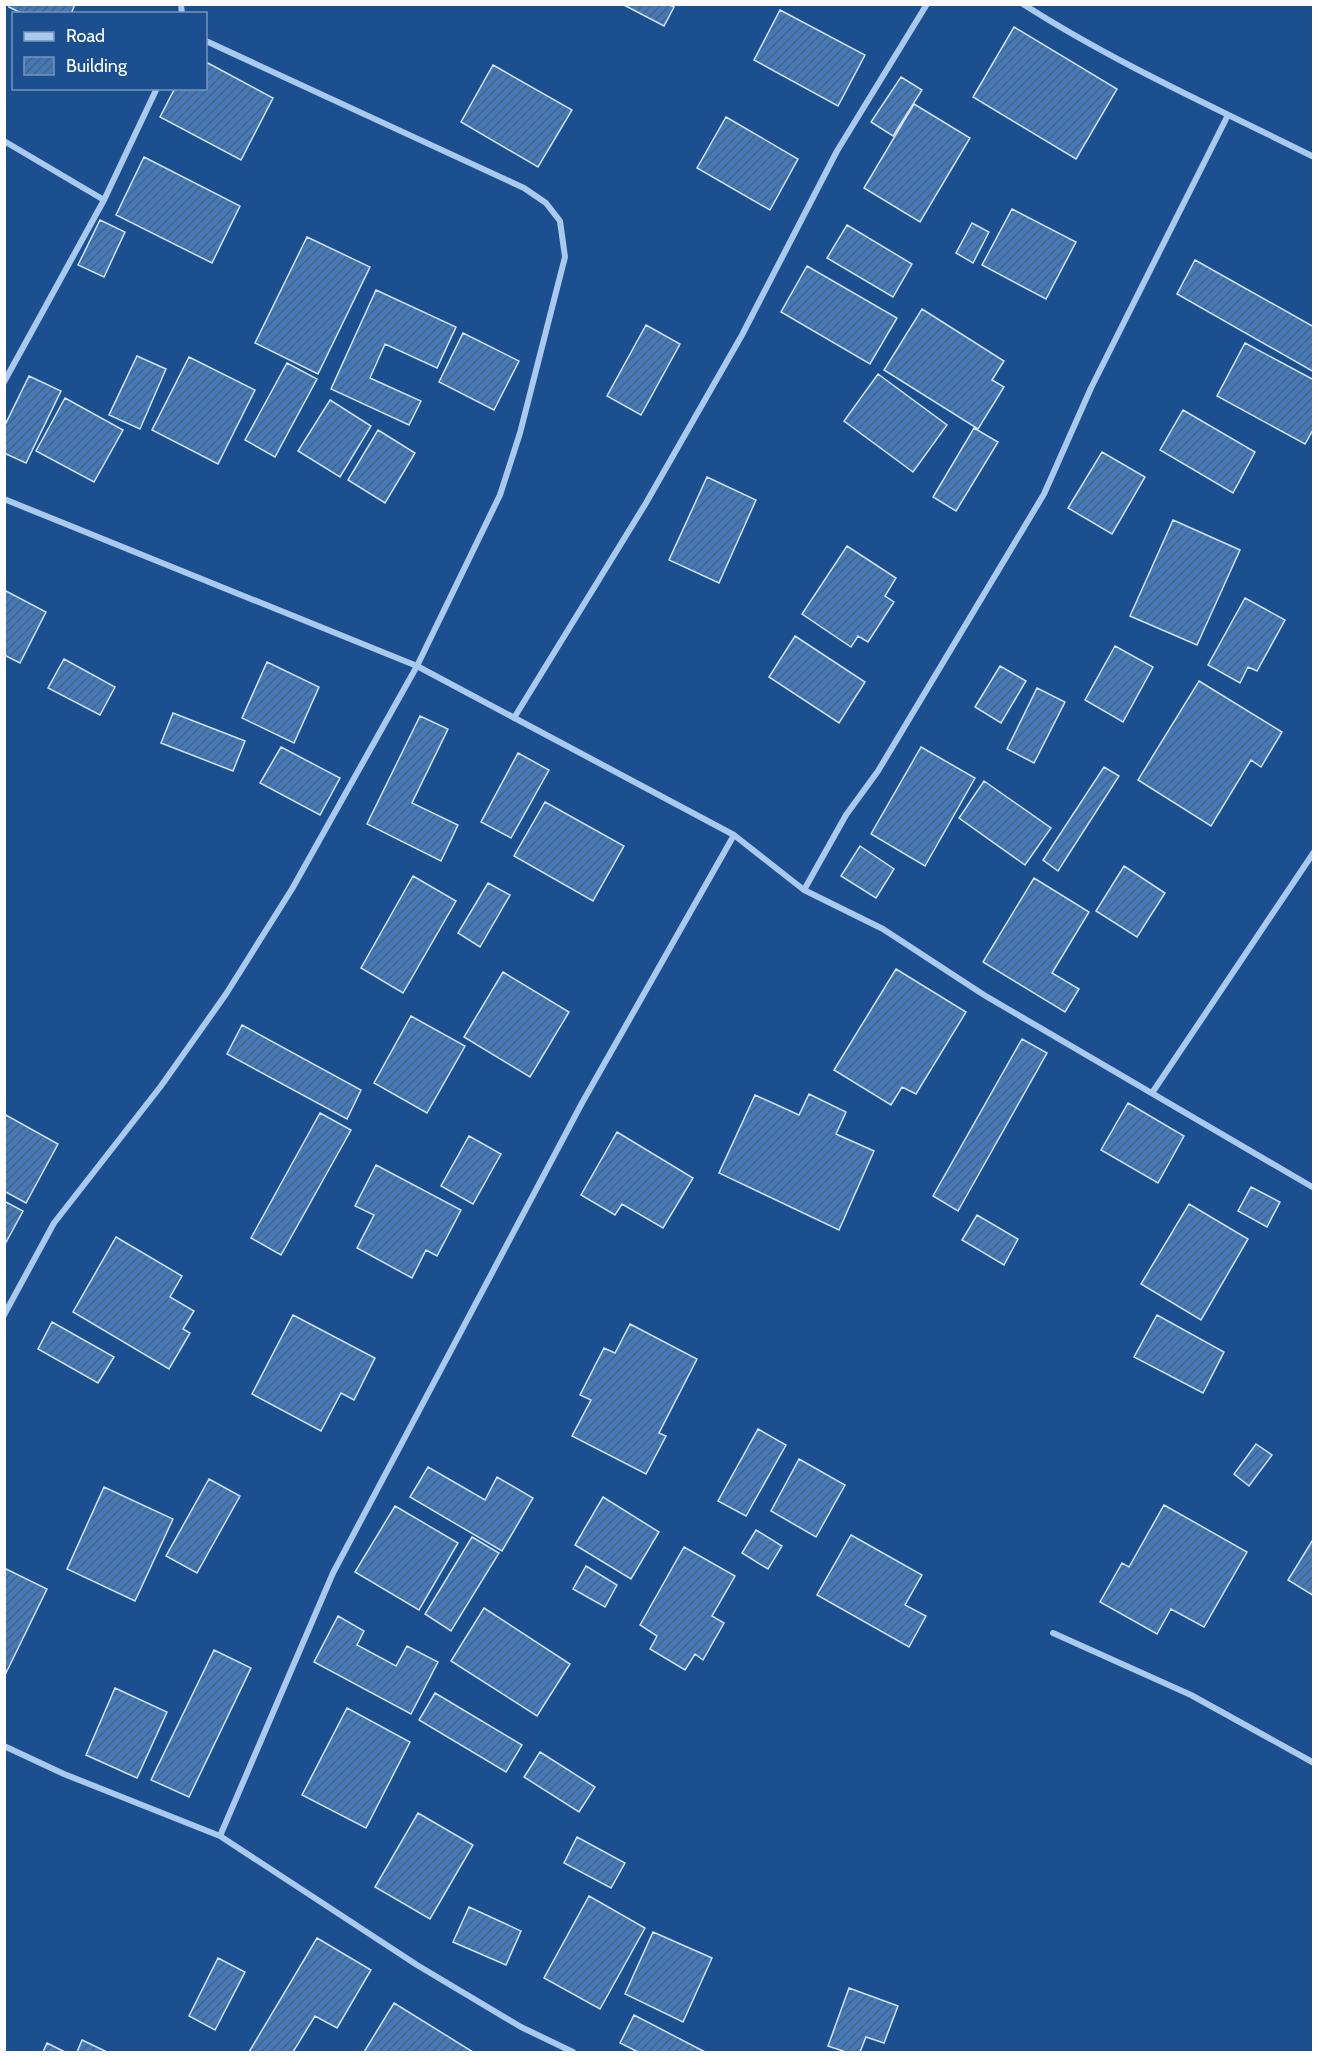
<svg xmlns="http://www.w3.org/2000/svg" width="1318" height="2057" viewBox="0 0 1318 2057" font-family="Cabin,sans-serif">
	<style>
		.building { fill: url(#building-hatch); stroke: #cfe3fa; stroke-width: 1.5 }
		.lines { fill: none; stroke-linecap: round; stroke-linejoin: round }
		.minor { stroke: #a9c9ee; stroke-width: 6 }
	</style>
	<defs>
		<pattern id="building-hatch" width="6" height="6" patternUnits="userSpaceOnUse" patternTransform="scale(1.5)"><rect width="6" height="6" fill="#4478b7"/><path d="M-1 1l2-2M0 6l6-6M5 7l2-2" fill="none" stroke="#486282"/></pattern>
	</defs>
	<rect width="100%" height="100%" fill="#1b4f8f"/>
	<path class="building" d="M 10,4 L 75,4 L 71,14 L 23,14 L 9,7 Z
		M 622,4 L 668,4 L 674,7 L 664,26 Z
		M 780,10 L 865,55 L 838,106 L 754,60 Z
		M 1014,27 L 1117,89 L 1076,159 L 973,97 Z
		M 206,62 L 273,98 L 241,160 L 160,117 L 175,88 L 206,88 Z
		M 493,65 L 572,110 L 538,167 L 461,122 Z
		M 901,77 L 922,90 L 893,136 L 871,122 Z
		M 914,104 L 970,138 L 920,222 L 864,188 Z
		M 726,117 L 798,159 L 770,210 L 697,168 Z
		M 144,157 L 240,206 L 212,263 L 116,215 Z
		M 1012,209 L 1076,242 L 1046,299 L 982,265 Z
		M 100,220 L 125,232 L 104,277 L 78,265 Z
		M 972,223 L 989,232 L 973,263 L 956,253 Z
		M 847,225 L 912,264 L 893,297 L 827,258 Z
		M 307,237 L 370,267 L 318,374 L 255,343 Z
		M 1195,260 L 1314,327 L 1314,372 L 1177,294 Z
		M 807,266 L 897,318 L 870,364 L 781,312 Z
		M 376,290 L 456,327 L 437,368 L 385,344 L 370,378 L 421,401 L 409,425 L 331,389 Z
		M 922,309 L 1004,361 L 992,380 L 1004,387 L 978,429 L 884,370 Z
		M 646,325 L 680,344 L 641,415 L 607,396 Z
		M 463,333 L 519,361 L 494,410 L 439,382 Z
		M 1245,343 L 1314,380 L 1314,428 L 1305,444 L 1217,396 Z
		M 137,356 L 166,369 L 140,429 L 109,415 Z
		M 189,357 L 255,390 L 218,464 L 152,430 Z
		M 287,363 L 317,379 L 275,457 L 245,440 Z
		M 878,374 L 947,425 L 913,472 L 844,421 Z
		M 29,376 L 61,391 L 26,463 L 4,453 L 4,427 Z
		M 65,398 L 123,430 L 94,482 L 36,451 Z
		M 330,400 L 371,426 L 340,477 L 298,451 Z
		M 1183,410 L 1255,452 L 1233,493 L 1160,450 Z
		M 974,428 L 998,442 L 956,511 L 933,497 Z
		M 378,430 L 415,453 L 385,503 L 348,480 Z
		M 1102,452 L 1145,477 L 1112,534 L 1068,508 Z
		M 707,477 L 756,500 L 719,583 L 669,560 Z
		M 1173,520 L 1240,550 L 1197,645 L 1130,616 Z
		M 847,546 L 896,578 L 885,596 L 894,602 L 868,642 L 858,636 L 851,647 L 802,614 Z
		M 4,590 L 46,612 L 20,663 L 4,655 Z
		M 1245,598 L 1285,620 L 1257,671 L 1248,667 L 1240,683 L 1208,665 Z
		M 795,636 L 865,682 L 839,723 L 769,677 Z
		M 1115,646 L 1153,667 L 1123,722 L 1085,700 Z
		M 64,659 L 115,687 L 100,715 L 48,688 Z
		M 267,662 L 319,687 L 294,743 L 242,718 Z
		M 1000,666 L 1026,681 L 1001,723 L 975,707 Z
		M 1199,681 L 1282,732 L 1261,767 L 1251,760 L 1211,826 L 1138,780 Z
		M 1037,688 L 1065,702 L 1034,763 L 1007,749 Z
		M 173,713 L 245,741 L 233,771 L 161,743 Z
		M 420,716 L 448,729 L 412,803 L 458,825 L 441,861 L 367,824 Z
		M 281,747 L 340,778 L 320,815 L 260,783 Z
		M 921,747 L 975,778 L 925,866 L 871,834 Z
		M 518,753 L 549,770 L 511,838 L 481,822 Z
		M 1104,767 L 1119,776 L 1058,871 L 1043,860 Z
		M 984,781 L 1051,828 L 1025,865 L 959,818 Z
		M 545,802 L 624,846 L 593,901 L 514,856 Z
		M 860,846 L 894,869 L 876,898 L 841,876 Z
		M 1124,866 L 1165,893 L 1137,937 L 1096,911 Z
		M 413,876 L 456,901 L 403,993 L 361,968 Z
		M 1034,878 L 1089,912 L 1052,973 L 1079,989 L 1065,1012 L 983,962 Z
		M 488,883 L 510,895 L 480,947 L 458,933 Z
		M 896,969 L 966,1012 L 916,1094 L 902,1087 L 891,1105 L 834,1070 Z
		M 503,972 L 569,1012 L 530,1077 L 464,1037 Z
		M 411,1016 L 465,1046 L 427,1113 L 374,1083 Z
		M 242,1025 L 361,1090 L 347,1119 L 227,1054 Z
		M 1022,1039 L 1047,1053 L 958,1211 L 933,1196 Z
		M 809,1094 L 846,1112 L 836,1134 L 874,1151 L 839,1230 L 719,1173 L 755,1095 L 799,1115 Z
		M 1128,1103 L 1184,1136 L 1158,1183 L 1101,1150 Z
		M 320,1113 L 351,1130 L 281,1255 L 251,1238 Z
		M 4,1114 L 58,1144 L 26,1203 L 4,1191 Z
		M 617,1132 L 693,1178 L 663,1228 L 622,1204 L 615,1215 L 581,1195 Z
		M 469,1136 L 501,1154 L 473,1204 L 441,1186 Z
		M 376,1165 L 461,1210 L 437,1256 L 426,1250 L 412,1278 L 357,1248 L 374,1215 L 355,1206 Z
		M 1251,1187 L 1280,1202 L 1267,1227 L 1238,1211 Z
		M 4,1201 L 23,1211 L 4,1246 Z
		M 1189,1204 L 1248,1239 L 1201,1320 L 1141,1284 Z
		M 977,1215 L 1018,1239 L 1004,1265 L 962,1240 Z
		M 116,1237 L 182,1276 L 170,1297 L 194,1311 L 183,1329 L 190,1333 L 169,1369 L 73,1312 Z
		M 293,1315 L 375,1358 L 354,1400 L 341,1393 L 321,1431 L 252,1394 Z
		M 1157,1315 L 1224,1352 L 1203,1393 L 1134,1357 Z
		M 52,1322 L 114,1357 L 98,1383 L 38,1349 Z
		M 630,1324 L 697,1359 L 659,1433 L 666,1436 L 646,1474 L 572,1436 L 591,1400 L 580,1395 L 604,1348 L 615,1353 Z
		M 758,1429 L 786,1445 L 746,1516 L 718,1501 Z
		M 1256,1444 L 1272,1455 L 1249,1486 L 1234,1474 Z
		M 799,1459 L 845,1485 L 816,1537 L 771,1511 Z
		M 428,1467 L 485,1500 L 497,1477 L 533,1498 L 502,1551 L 410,1497 Z
		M 209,1479 L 240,1496 L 197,1573 L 166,1556 Z
		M 104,1487 L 173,1519 L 135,1601 L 67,1569 Z
		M 603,1497 L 659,1532 L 631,1579 L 575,1545 Z
		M 1164,1505 L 1247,1552 L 1204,1627 L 1171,1609 L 1157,1634 L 1100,1602 L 1122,1563 L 1129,1567 Z
		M 395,1506 L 458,1543 L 419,1610 L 355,1572 Z
		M 756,1530 L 782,1546 L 768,1569 L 742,1553 Z
		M 851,1535 L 922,1575 L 905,1605 L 926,1616 L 909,1647 L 817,1595 Z
		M 472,1537 L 499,1553 L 451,1631 L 425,1614 Z
		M 1314,1538 L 1314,1596 L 1288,1580 Z
		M 684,1547 L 735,1576 L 712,1616 L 724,1623 L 703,1660 L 695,1654 L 685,1670 L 650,1649 L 657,1636 L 640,1625 Z
		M 586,1566 L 617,1585 L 605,1607 L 573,1589 Z
		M 4,1568 L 47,1589 L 4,1677 Z
		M 484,1608 L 570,1664 L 537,1716 L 451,1661 Z
		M 338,1616 L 364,1631 L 357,1645 L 396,1666 L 407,1646 L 438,1662 L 411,1714 L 314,1662 Z
		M 214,1650 L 251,1668 L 189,1797 L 151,1780 Z
		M 115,1688 L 167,1712 L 137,1778 L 86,1755 Z
		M 435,1693 L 522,1745 L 506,1772 L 419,1720 Z
		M 347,1708 L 410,1742 L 366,1828 L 302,1795 Z
		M 540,1752 L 595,1787 L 579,1812 L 524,1777 Z
		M 418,1813 L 473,1845 L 430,1919 L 375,1887 Z
		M 577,1837 L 625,1863 L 611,1888 L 564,1863 Z
		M 589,1896 L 645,1928 L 600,2009 L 544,1978 Z
		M 469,1907 L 521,1931 L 506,1965 L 453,1942 Z
		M 653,1932 L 712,1958 L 683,2022 L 625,1994 Z
		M 317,1938 L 371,1970 L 337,2028 L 315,2016 L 293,2052 L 249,2052 Z
		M 218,1958 L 245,1972 L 215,2030 L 189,2016 Z
		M 849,1988 L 898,2006 L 884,2043 L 866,2037 L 860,2052 L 846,2052 L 828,2046 Z
		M 394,2003 L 473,2052 L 364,2052 Z
		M 634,2015 L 705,2052 L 638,2052 L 620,2043 Z
		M 82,2040 L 107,2052 L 77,2052 Z
		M 47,2043 L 65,2052 L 43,2052 Z"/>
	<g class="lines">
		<path class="minor" d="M 181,4 L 182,14
			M 1023,4 C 1115,63 1216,108 1314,157
			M 4,141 L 104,200
			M 4,382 L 104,200 L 157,88
			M 4,499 L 417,666 L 734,835 L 804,890 L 883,929 L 984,995 L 1314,1188
			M 514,718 L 646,503 L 742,335 L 837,151 L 927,4
			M 804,890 L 846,815 L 878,771 L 1044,494 L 1091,388 L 1227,117
			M 1152,1093 L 1314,852
			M 4,1315 L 54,1223 L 161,1086 L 226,994 L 292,889 L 417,666 L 500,495 L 520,433 L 565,257 L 560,221 L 546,203 L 524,188 L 206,41
			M 1053,1633 L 1191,1695 L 1314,1763
			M 4,1746 L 64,1774 L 220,1836 L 417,1965 L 521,2027 L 573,2052
			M 220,1836 L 333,1573 L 582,1103 L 734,835"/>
	</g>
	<rect width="1318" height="2057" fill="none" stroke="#ffffff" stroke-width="12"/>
	<rect x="12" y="12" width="195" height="78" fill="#1b4f8f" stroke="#7695bc" stroke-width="1.5"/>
	<rect x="24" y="32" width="30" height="9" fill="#a9c9ee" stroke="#7695bc" stroke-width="1.5"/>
	<text x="66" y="42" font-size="18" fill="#ffffff">Road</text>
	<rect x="24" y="57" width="30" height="18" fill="url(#building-hatch)" stroke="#7695bc" stroke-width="1.5"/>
	<text x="66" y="72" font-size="18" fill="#ffffff">Building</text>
</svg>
